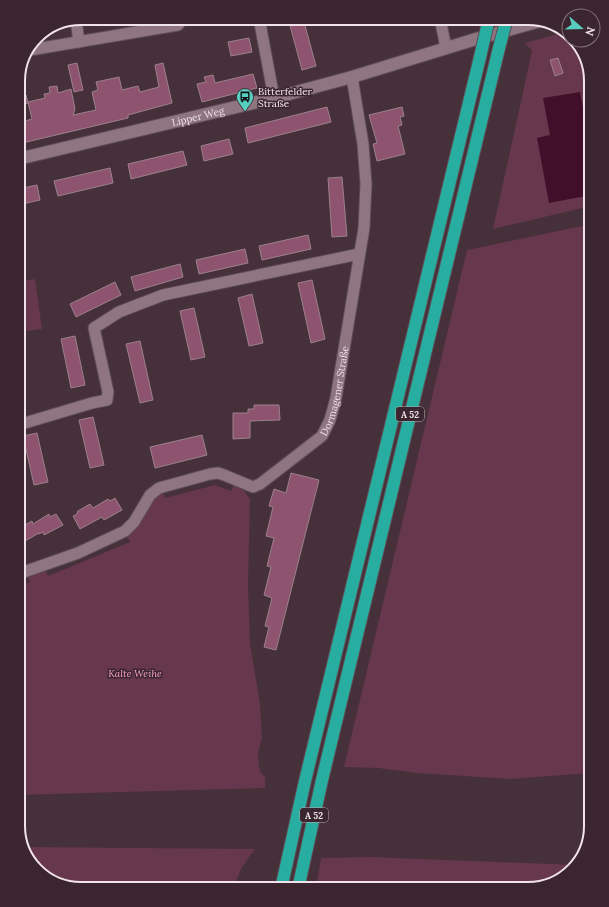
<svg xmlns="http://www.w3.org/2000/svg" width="609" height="907" viewBox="0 0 609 907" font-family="Lora,serif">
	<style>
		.green { fill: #66374d }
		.water { fill: #410f2a }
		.building { fill: #8e546f; stroke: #9b818c }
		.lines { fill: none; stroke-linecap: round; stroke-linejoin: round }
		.street-casing { stroke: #5f4d55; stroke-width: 13 }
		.secondary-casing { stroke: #5f4d55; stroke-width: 14 }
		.highway-casing { stroke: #5f4d55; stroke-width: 14 }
		.street { stroke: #8e757f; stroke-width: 11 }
		.secondary { stroke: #8e757f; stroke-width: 12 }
		.highway { stroke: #27aea0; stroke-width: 12 }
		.highway-bridge-casing { stroke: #5f4d55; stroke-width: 14; stroke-linecap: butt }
		.highway-bridge { stroke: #27aea0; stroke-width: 12 }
		.labels { text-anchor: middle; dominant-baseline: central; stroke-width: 3; stroke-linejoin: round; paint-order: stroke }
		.shield { fill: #3b262f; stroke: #baaab1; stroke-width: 1 }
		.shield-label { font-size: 9px; font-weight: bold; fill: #f1e3e9 }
		.poi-label { font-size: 10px; fill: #f1e3e9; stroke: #3b262f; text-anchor: start }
		.street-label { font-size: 10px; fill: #f1e3e9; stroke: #3b262f }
		.park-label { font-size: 10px; font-style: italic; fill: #f8a1c8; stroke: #3b262f }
		.rim { fill: none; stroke: #f1e3e9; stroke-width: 2 }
	</style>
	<rect width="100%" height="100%" fill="#463039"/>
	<path class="green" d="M 565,32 L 569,36 L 569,40 L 573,40 L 583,50 L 591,81 L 591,206 L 493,229 L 532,51 L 525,43 Z
		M 591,224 L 591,773 L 510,779 L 417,773 L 378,768 L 344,767 L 467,250 Z
		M 35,279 L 42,329 L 18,332 L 18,282 Z
		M 234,484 L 244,491 L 250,499 L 248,585 L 250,643 L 260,704 L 262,738 L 258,753 L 259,767 L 261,773 L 265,777 L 265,788 L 18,795 L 18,586 L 30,582 L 27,576 L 45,569 L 48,576 L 130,542 L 127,536 C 144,525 147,502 163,491 L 165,498 L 215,485 L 231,491 Z
		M 24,847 L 255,849 L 242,867 L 233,889 L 77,889 L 46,879 L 26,857 Z
		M 370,857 L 576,865 L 559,881 L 528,889 L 316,889 L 321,858 Z"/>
	<path class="water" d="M 580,92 L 591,150 L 591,195 L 549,203 L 537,138 L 550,135 L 543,98 Z"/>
	<path class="building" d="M 288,18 L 303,18 L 316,66 L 302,70 Z
		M 249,38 L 252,52 L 231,56 L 228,42 Z
		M 558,58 L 563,73 L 555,76 L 550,60 Z
		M 77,63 L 83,90 L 74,92 L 68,65 Z
		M 163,63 L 172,103 L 128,115 L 128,118 L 18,144 L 18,123 L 32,119 L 28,102 L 45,98 L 44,94 L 50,93 L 49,87 L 57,86 L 58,93 L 71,89 L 75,109 L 73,115 L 96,110 L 92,92 L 98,90 L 96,82 L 119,77 L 122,90 L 138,86 L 140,92 L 159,87 L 155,65 Z
		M 253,74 L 257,88 L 202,102 L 197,84 L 206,82 L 204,77 L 213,75 L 215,83 Z
		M 26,95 L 28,103 L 18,106 L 18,97 Z
		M 327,107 L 331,122 L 248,143 L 245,128 Z
		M 402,107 L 404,116 L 400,117 L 402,125 L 398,126 L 405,154 L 377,161 L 373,144 L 377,143 L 369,115 Z
		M 229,139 L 233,154 L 204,161 L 201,146 Z
		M 183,151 L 187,165 L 131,179 L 128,164 Z
		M 110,168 L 113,183 L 58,196 L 54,181 Z
		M 342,177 L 347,236 L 332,237 L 328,178 Z
		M 37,185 L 40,200 L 18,205 L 18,189 Z
		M 308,235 L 311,249 L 262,260 L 259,246 Z
		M 245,249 L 248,263 L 199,274 L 196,260 Z
		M 180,264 L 183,277 L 135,291 L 131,277 Z
		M 312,280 L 325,339 L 311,343 L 298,283 Z
		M 115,282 L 121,295 L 76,317 L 70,304 Z
		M 252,294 L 263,343 L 249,346 L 238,298 Z
		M 194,308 L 205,357 L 191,360 L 180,311 Z
		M 75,336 L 85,385 L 71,388 L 61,339 Z
		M 140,341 L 153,400 L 140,403 L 126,344 Z
		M 254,405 L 279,405 L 280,420 L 250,421 L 250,438 L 233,439 L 233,413 L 248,413 L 248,409 L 254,409 Z
		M 93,417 L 104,465 L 90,468 L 79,420 Z
		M 37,433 L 48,482 L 34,485 L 23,436 Z
		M 202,435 L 207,455 L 155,468 L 150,447 Z
		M 291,473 L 319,480 L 276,650 L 264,647 L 269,627 L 265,626 L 272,598 L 264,595 L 271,567 L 267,566 L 274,538 L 266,536 L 273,507 L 269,506 L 274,489 L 286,493 Z
		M 115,498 L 122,510 L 104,520 L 102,517 L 80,529 L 73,516 L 76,515 L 78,511 L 90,504 L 93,508 L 108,499 L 110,501 Z
		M 49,514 L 50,517 L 56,514 L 63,525 L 44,535 L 43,532 L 39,534 L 39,533 L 18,545 L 18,529 L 32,521 L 33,524 Z"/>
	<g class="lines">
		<defs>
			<g id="street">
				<path d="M 259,18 L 274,98"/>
				<path d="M 440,18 L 446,48"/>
				<path d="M 76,20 L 79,42"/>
				<path d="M 30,50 L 178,25 L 183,18"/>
				<path d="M 18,425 L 92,403 L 107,400 L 108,392 L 94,328 L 119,312 L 163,295 L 359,254"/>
				<path id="s1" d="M 18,574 L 78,553 L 125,531 L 134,522 L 150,495 L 159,488 L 210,474 L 218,473 L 224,475 L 253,487 L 260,484 L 322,436 L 330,420 L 336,398 L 364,228 L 366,184 L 363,144 L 352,77"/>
			</g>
			<g id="secondary">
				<path id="s2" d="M 18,159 L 274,98 L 352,77 L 476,39 L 540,21"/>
			</g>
			<path id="highway" d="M 281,889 L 305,781 L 481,53
				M 298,889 L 322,780 L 499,48"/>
		</defs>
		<use href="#street" class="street-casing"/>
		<use href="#secondary" class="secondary-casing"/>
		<use href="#highway" class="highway-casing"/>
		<use href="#street" class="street"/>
		<use href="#secondary" class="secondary"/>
		<use href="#highway" class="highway"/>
		<defs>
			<path id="highway-bridge" d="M 499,48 L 507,18
				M 481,53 L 489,18"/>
		</defs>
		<use href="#highway-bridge" class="highway-bridge-casing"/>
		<use href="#highway-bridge" class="highway-bridge"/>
	</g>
	<defs>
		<symbol id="bus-pin" viewBox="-11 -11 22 30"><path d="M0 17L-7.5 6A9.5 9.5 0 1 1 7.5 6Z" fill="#58cec0" stroke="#3b262f"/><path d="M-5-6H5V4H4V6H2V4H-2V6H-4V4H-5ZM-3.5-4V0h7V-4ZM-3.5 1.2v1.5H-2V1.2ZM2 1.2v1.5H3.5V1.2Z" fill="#111"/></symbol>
	</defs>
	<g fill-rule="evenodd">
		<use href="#bus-pin" x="235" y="87" width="20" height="27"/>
	</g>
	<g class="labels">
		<g class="shield">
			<rect x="396" y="407" width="28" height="14" rx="3"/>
			<rect x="300" y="808" width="28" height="14" rx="3"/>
		</g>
		<g class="shield-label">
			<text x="410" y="414">A 52</text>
			<text x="314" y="815">A 52</text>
		</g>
		<g class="poi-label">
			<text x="258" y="91">Bitterfelder<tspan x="258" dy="12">Straße</tspan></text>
		</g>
		<g class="street-label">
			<text stroke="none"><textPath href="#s2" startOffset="185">Lipper Weg</textPath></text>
			<text stroke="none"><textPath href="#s1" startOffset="403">Dormagener Straße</textPath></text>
		</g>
		<g class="park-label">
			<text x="135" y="673">Kalte Weihe</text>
		</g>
	</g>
	<path d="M0 0H609V907H0ZM81 25H528A56 56 0 0 1 584 81V826A56 56 0 0 1 528 882H81A56 56 0 0 1 25 826V81A56 56 0 0 1 81 25Z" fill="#3b262f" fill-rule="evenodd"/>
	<path class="rim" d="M81 25H528A56 56 0 0 1 584 81V826A56 56 0 0 1 528 882H81A56 56 0 0 1 25 826V81A56 56 0 0 1 81 25Z"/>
	<g transform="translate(581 28) rotate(110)"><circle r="19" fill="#3b262f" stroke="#847279"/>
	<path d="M0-3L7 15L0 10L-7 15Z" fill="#58cec0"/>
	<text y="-6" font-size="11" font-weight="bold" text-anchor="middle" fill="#f1e3e9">N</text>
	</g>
</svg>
